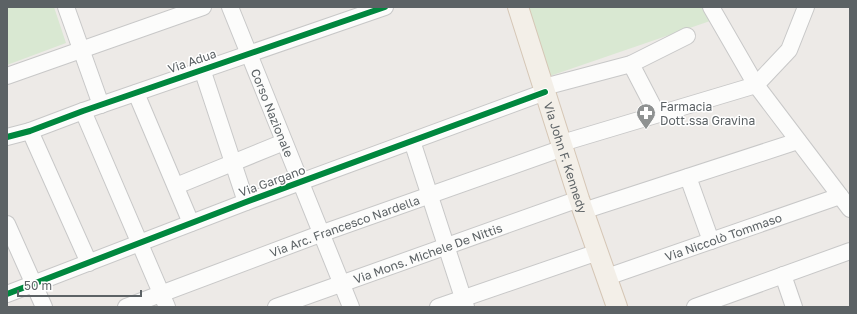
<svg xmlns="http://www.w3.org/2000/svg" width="857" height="314" viewBox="0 0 857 314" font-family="'Golos Text',sans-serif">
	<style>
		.green { fill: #d9e8d2 }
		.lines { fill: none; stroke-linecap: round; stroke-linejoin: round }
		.minor-casing { stroke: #c8c8c8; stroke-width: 18 }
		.major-casing { stroke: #d5c6b5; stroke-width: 22 }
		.minor { stroke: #fcfcfb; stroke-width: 16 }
		.major { stroke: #f3efe8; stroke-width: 20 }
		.cycleway-casing { stroke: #fff; stroke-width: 8 }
		.cycleway { stroke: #00873e; stroke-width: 6 }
		.labels { text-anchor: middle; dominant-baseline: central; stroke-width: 3; stroke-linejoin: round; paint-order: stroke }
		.street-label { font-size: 12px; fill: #5c6265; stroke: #fff }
		.poi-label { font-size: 12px; fill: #5c6265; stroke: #fff; text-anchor: start }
	</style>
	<rect width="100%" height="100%" fill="#edeae7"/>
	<path class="green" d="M 7,7 L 54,7 L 66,43 L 7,65 Z
		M 527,7 L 707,7 L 713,20 L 550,76 Z"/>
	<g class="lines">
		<defs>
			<g id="minor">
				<path d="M 66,7 L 101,105"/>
				<path id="s1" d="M 230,7 L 351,307"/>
				<path d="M 711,7 L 756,85 L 850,209"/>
				<path d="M 631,64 L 657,114"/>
				<path d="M 202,69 L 246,202"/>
				<path d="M 7,76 L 203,7"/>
				<path d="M 756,85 L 789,50 L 806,7"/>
				<path d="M 544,87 L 631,64 L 687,36"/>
				<path d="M 136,93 L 191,223"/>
				<path d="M 83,111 L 167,307"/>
				<path d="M 30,131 L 89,263"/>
				<path d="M 7,137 L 30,131 L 83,111 L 385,7"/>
				<path d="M 412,141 L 466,307"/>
				<path d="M 562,143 L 756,85"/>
				<path d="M 688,177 L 711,241"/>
				<path d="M 176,186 L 284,142"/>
				<path d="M 583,211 L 798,141"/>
				<path d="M 7,224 L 44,307"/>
				<path d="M 783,275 L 794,307"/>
				<path id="s2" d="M 607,277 L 840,196"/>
				<path d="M 7,294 L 246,202 L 545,92"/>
				<path id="s3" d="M 126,307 L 320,234 L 563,148"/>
				<path id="s4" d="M 276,307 L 579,199"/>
				<path d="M 438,307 L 598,252"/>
				<path d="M 695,307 L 850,251"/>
			</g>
			<g id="major">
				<path id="s5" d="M 518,7 L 579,199 L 617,307"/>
			</g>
		</defs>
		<use href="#minor" class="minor-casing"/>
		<use href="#major" class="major-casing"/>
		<use href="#minor" class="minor"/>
		<use href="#major" class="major"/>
		<defs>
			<path id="cycleway" d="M 7,137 L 30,131 L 83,111 L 385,7
				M 7,294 L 246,202 L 545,92"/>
		</defs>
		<use href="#cycleway" class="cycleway-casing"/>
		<use href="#cycleway" class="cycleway"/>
	</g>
	<defs>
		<symbol id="pharmacy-pin" viewBox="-11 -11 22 30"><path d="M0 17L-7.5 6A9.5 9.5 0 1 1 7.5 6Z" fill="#8f9292" stroke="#fff"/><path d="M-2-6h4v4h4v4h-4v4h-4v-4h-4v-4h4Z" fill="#fff"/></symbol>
	</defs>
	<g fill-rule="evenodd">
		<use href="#pharmacy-pin" x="635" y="102" width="22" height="30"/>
	</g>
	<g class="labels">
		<g class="street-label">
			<text transform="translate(192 61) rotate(-19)">Via Adua</text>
			<text stroke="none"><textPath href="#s1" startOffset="114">Corso Nazionale</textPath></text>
			<text stroke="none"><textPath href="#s5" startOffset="158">Via John F. Kennedy</textPath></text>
			<text transform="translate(272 181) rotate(-20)">Via Gargano</text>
			<text stroke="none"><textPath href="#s3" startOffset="233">Via Arc. Francesco Nardella</textPath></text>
			<text stroke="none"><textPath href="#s2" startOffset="123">Via Niccolò Tommaso</textPath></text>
			<text stroke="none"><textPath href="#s4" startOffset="161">Via Mons. Michele De Nittis</textPath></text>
		</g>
		<g class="poi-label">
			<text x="660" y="106">Farmacia<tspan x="660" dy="14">Dott.ssa Gravina</tspan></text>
		</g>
	</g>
	<rect width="857" height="314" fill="none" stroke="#5c6265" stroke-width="16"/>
	<path d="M18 290v6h123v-6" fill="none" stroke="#5c6265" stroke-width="2"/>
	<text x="24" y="290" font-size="12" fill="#5c6265" stroke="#ffffff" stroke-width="3" paint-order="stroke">50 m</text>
</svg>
